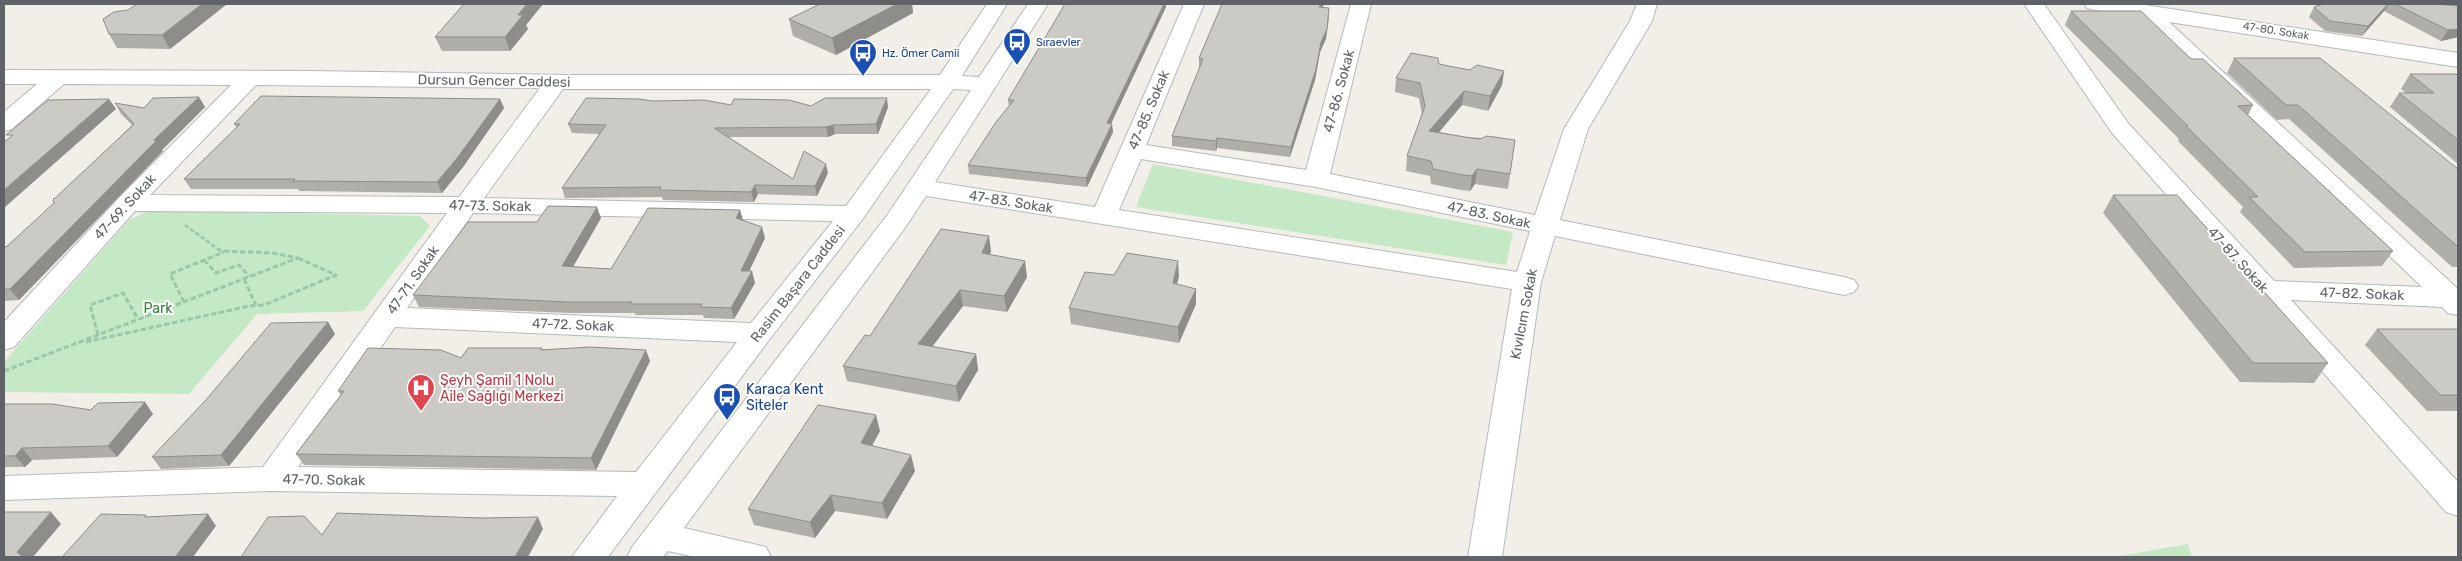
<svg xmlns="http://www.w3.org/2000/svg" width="2462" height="561" viewBox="0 0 2462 561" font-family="Rubik,sans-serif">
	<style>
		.green { fill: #c5e8c5 }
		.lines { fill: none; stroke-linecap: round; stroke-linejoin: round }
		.minor-casing { stroke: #b5b8bc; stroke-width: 2 }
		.path-far1 { stroke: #9cc7a9; stroke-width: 2.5; stroke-dasharray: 4.5 2; stroke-linecap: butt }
		.path { stroke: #9cc7a9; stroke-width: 3; stroke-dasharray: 5.5 2.5; stroke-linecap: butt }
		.minor { fill: #fff; fill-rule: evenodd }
		.wall { fill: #afaea9 }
		.shaded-wall { fill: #8f8d8a }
		.building { fill: #cccac5; stroke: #8f8d8a }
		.labels { text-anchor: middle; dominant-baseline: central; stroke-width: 4; stroke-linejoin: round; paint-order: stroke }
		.far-street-label { font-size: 11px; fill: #5f6368; stroke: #fff }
		.far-transit-label { font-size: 11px; fill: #164399; stroke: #fff; text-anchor: start }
		.street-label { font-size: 14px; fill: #5f6368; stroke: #fff }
		.park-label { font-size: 14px; fill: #348238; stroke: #fff }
		.health-label { font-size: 14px; fill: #be3a42; stroke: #fff; text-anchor: start }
		.transit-label { font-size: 14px; fill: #164399; stroke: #fff; text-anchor: start }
	</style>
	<rect width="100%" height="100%" fill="#f1efe8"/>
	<path class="green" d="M 1153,164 L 1513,232 L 1506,265 L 1136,207 Z
		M 152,210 L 420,216 L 430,226 L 363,311 L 257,314 L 189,394 L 4,392 L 4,362 L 130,219 Z
		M 2188,544 L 2192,557 L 2114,557 Z"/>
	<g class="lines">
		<defs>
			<path id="minor" d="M 987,4 L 1007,4 L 962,76 L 979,77 L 1028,4 L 1048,4 L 935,182 L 1095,207 L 1184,4 L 1204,4 L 1146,145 L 1306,170 L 1351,4 L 1371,4 L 1330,174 L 1535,215 L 1564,129 L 1630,21 L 1637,4 L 1657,4 L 1652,21 L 1588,129 L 1560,220 L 1844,277 L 1854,280 L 1858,286 L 1854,292 L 1844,295 L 1555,236 L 1541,282 L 1502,557 L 1468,557 L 1512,289 L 926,196 L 907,225 L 684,528 L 766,547 L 771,557 L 695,557 L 668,551 L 663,557 L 627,557 L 632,547 L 888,214 L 971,90 L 953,89 L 862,220 L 769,340 L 608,557 L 572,557 L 617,496 L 272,491 L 4,500 L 4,476 L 263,467 L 447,213 L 135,211 L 14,347 L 4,350 L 4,322 L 119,198 L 231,85 L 64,84 L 12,129 L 4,131 L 4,112 L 37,84 L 4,84 L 4,70 L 310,71 L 568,75 L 940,75 ZM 256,85 L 540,88 L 459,197 L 150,195 ZM 563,89 L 931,89 L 846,206 L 484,198 ZM 1141,159 L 1316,187 L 1530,231 L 1517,272 L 1119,210 ZM 473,213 L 833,221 L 751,323 L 407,308 ZM 395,327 L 737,342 L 636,472 L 298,467 Z
				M 2024,4 L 2044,4 L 2128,123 L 2274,281 L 2422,287 L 2140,17 L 2094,10 L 2087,8 L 2084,4 L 2145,5 L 2458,53 L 2458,67 L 2169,22 L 2458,289 L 2458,315 L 2448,313 L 2442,307 L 2291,300 L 2458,482 L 2458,516 L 2446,512 L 2112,133 Z"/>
		</defs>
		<use href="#minor" class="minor-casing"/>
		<path class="path-far1" d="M 185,225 L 214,246"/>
		<path class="path" d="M 204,260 L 216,273 L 239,265 L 249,276
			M 244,279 L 256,305
			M 184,302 L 170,274 L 224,252
			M 98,335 L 90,305 L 123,293 L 138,319
			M 86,342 L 249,306 L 264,305 L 336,275 L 298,258
			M 4,371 L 298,258 L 272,253 L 221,251 L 212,245"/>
		<use href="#minor" class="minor"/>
	</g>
	<path class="wall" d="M 227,4 L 170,49 L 117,48 L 109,34 L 128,10 Z
		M 464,4 L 543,4 L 526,25 L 528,29 L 510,51 L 442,51 L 435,37 Z
		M 820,4 L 912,4 L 913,13 L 836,55 L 793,36 L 789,19 Z
		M 1164,4 L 1166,4 L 1166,7 L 1111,124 L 1113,132 L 1087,187 L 969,174 L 968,165 L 1009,107 L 1008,100 Z
		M 2323,4 L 2436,4 L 2458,37 L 2441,41 L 2384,11 L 2362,36 L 2325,31 L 2309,17 L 2314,7 Z
		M 1322,7 L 1329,18 L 1326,39 L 1320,52 L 1315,80 L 1290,157 L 1217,148 L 1216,151 L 1172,146 L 1172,136 L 1200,69 L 1199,68 L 1199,58 Z
		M 2071,11 L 2191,59 L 2253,105 L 2248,115 L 2393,251 L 2382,266 L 2294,268 L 2240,212 L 2243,207 L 2178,141 L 2179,139 L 2065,25 Z
		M 2234,58 L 2458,169 L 2458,267 L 2452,267 L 2289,119 L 2277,120 L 2227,73 Z
		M 1439,64 L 1470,70 L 1504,71 L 1502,85 L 1488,111 L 1462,105 L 1439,132 L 1465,137 L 1515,140 L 1508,189 L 1475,184 L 1470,191 L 1461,190 L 1431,184 L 1430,176 L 1406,171 L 1407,156 L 1422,115 L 1419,98 L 1395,92 L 1396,78 Z
		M 2410,74 L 2458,76 L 2458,164 L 2390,107 L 2399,93 L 2406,93 L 2401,89 Z
		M 500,99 L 504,108 L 463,167 L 442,193 L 299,191 L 298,189 L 191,189 L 184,179 L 237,128 L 234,124 Z
		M 653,101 L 731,105 L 888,107 L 878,134 L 835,134 L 828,137 L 729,137 L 793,179 L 828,173 L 817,196 L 758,194 L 754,202 L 663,200 L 662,197 L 565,198 L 562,188 L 599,134 L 572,133 L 568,124 Z
		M 115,103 L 144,108 L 205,107 L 162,150 L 163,151 L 19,300 L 4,301 L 4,249 L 54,203 L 132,125 L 121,114 Z
		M 2113,195 L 2328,363 L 2314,383 L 2240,382 L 2103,213 Z
		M 740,210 L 743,220 L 765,238 L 749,271 L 755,283 L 734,319 L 704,318 L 703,315 L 635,315 L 635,313 L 572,313 L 419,307 L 413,295 L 537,222 L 601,218 L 573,267 L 611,269 Z
		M 991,251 L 990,255 L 1027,277 L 1007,312 L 963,306 L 932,347 L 976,354 L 978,370 L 959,402 L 847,381 L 843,366 L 870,336 Z
		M 1114,275 L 1179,276 L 1177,284 L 1196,289 L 1196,304 L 1179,343 L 1071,324 L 1069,308 Z
		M 328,322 L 335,334 L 229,466 L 161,469 L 152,457 Z
		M 2377,329 L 2458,329 L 2458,411 L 2427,411 L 2365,345 Z
		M 542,349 L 650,361 L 596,470 L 304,465 L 296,454 L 341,395 L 338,391 L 461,358 Z
		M 4,404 L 91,410 L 153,414 L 117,457 L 32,460 L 25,467 L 4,467 Z
		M 880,431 L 872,445 L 915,471 L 887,519 L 835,511 L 815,538 L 754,525 L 748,509 Z"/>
	<path class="shaded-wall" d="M 202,4 L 227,4 L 170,49 L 162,35 Z
		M 527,4 L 543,4 L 526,25 L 528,29 L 510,51 L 505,37 L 518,15 Z
		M 897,4 L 912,4 L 913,13 L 836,55 L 832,38 Z
		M 1164,4 L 1166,4 L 1166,7 L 1107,132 L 1107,123 Z
		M 1321,4 L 1324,4 L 1319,17 L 1319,7 Z
		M 2388,4 L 2389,4 L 2384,11 L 2362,36 L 2368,26 Z
		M 1329,8 L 1326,39 L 1320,52 L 1315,80 L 1290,157 L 1291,147 Z
		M 2458,29 L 2458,37 L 2441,41 L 2448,30 Z
		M 1504,71 L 1502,85 L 1488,111 L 1490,96 Z
		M 1464,91 L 1462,105 L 1428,145 L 1429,131 Z
		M 199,97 L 205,107 L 162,150 L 163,151 L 19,300 L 10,289 L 154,140 Z
		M 887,98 L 888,107 L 878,134 L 876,124 Z
		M 109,99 L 116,109 L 4,208 L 4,190 Z
		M 500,99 L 504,108 L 463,167 L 442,193 L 437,182 Z
		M 1112,124 L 1113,132 L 1087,187 L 1086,178 Z
		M 833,125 L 835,134 L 828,137 L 826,127 Z
		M 1217,138 L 1217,148 L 1216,151 L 1216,141 Z
		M 826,164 L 828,173 L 817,196 L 815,186 Z
		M 1477,169 L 1475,184 L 1470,191 L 1472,176 Z
		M 755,185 L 758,194 L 754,202 L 751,192 Z
		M 597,207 L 601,218 L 567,277 L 562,266 Z
		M 740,210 L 743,221 L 736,218 Z
		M 762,227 L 765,238 L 744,282 L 741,271 Z
		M 989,236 L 991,251 L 984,269 L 982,253 Z
		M 1025,261 L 1027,277 L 1007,312 L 1004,296 Z
		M 1178,261 L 1179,276 L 1173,299 L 1173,283 Z
		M 752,271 L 755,283 L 734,319 L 731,308 Z
		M 1196,289 L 1196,304 L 1179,343 L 1178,327 Z
		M 960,290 L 963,306 L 922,360 L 918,344 Z
		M 328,322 L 335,334 L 229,466 L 221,455 Z
		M 646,350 L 650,361 L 596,470 L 591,458 Z
		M 976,354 L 978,370 L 959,402 L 956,386 Z
		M 145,402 L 153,414 L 117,457 L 108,446 Z
		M 876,415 L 880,431 L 865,459 L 861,443 Z
		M 22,448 L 32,460 L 25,467 L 15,456 Z
		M 911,455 L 915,471 L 887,519 L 882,503 Z
		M 831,495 L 835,511 L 815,538 L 810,522 Z
		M 51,512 L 61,524 L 33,557 L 22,557 L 17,552 Z
		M 208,514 L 216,526 L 193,557 L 175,557 Z
		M 538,517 L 543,529 L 528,557 L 515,557 Z"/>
	<path class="building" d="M 137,4 L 202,4 L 162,35 L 109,34 L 103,19 L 114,12 L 128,10 Z
		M 464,4 L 527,4 L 518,15 L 523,15 L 505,37 L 435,37 Z
		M 820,4 L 897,4 L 832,38 L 789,19 Z
		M 1065,4 L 1164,4 L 1107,123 L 1112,124 L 1086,178 L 968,165 L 996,122 L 1014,100 L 1008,100 Z
		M 1222,4 L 1321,4 L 1319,7 L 1329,8 L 1327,29 L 1321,42 L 1316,69 L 1291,147 L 1217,138 L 1216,141 L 1172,136 L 1203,59 L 1199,58 Z
		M 2323,4 L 2388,4 L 2368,26 L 2330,21 L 2314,7 Z
		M 2395,4 L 2436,4 L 2458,6 L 2458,29 L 2448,30 Z
		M 2071,11 L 2141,11 L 2191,59 L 2203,59 L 2253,105 L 2238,106 L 2393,251 L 2305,252 L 2249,197 L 2258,197 L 2186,126 L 2188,126 Z
		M 1411,53 L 1438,58 L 1439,64 L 1459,68 L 1470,70 L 1477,65 L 1504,71 L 1490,96 L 1464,91 L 1429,131 L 1465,137 L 1480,139 L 1487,136 L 1515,140 L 1510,174 L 1477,169 L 1472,176 L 1463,175 L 1433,169 L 1431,161 L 1407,156 L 1425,106 L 1420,83 L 1396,78 Z
		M 2234,58 L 2320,58 L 2458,169 L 2458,247 L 2298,105 L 2286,105 Z
		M 2410,74 L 2456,74 L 2458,76 L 2458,140 L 2399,93 L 2434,93 Z
		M 261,96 L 500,99 L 458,157 L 437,182 L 293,181 L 295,179 L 184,179 L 240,124 L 234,124 Z
		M 199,97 L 154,140 L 156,141 L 10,289 L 4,289 L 4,249 L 54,203 L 53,200 L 134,124 L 115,103 L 144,108 L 153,98 Z
		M 586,98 L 639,99 L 653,101 L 704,100 L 731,105 L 734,99 L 789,100 L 811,106 L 825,98 L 887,98 L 876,124 L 833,125 L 826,127 L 714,128 L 793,179 L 804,151 L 826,164 L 815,186 L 755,185 L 751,192 L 659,190 L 661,187 L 562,188 L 606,125 L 568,124 Z
		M 109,99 L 4,190 L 4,142 L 13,135 L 6,135 L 48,100 Z
		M 2113,195 L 2177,195 L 2328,363 L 2253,363 Z
		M 548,206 L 597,207 L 562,266 L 611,269 L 648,208 L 740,210 L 736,218 L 762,227 L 741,271 L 752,271 L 731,308 L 700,307 L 702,304 L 631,304 L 632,302 L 568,302 L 413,295 L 468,222 L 537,222 Z
		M 941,229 L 989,236 L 982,253 L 1025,261 L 1004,296 L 960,290 L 918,344 L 976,354 L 956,386 L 843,366 L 865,335 L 870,336 Z
		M 1127,253 L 1178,261 L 1173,283 L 1196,289 L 1178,327 L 1069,308 L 1085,272 L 1114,275 Z
		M 328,322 L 221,455 L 152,457 L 205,401 L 271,323 Z
		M 2377,329 L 2458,329 L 2458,395 L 2440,395 Z
		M 590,347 L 646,350 L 591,458 L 296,454 L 344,391 L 338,391 L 368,348 L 441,350 L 461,358 L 468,348 L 542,348 L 541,350 Z
		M 145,402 L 108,446 L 22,448 L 15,456 L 4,456 L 4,404 L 52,404 L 91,410 L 98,403 Z
		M 818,405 L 876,415 L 861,443 L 911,455 L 882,503 L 831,495 L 810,522 L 748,509 Z
		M 4,512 L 51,512 L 17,552 L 23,557 L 4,557 Z
		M 337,513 L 482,518 L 538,517 L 515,557 L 241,557 L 268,517 L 304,516 L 322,535 Z
		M 101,514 L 146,515 L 145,517 L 208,514 L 175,557 L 62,557 Z"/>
	<defs>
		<symbol id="bus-pin" viewBox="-11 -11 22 30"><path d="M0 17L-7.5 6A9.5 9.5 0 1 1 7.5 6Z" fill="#1a4fb4" stroke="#fff"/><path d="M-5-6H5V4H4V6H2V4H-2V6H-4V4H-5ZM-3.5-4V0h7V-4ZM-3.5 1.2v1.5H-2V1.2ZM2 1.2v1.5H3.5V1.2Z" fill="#fff"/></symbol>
		<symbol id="hospital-pin" viewBox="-11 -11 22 30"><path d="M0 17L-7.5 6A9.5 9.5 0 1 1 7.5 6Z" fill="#e0444e" stroke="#fff"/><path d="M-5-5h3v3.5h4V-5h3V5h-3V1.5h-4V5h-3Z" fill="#fff"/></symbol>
	</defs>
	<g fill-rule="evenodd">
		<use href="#bus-pin" x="1001" y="26" width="32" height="43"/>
		<use href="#bus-pin" x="847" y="37" width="32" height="43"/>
		<use href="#hospital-pin" x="405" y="372" width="32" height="43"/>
		<use href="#bus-pin" x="711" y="381" width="32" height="43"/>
	</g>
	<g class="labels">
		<g class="far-street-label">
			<text transform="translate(2276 31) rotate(9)">47-80. Sokak</text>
		</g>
		<g class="far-transit-label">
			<text x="1036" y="42">Sıraevler</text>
			<text x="882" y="53">Hz. Ömer Camii</text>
		</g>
		<g class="street-label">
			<text transform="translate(494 81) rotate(1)">Dursun Gencer Caddesi</text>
			<text transform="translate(1339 91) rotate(-75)">47-86. Sokak</text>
			<text transform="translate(1149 110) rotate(-67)">47-85. Sokak</text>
			<text transform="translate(1011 202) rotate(9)">47-83. Sokak</text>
			<text transform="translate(490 206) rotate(1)">47-73. Sokak</text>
			<text transform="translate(125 207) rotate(-47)">47-69. Sokak</text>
			<text transform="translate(1489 215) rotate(12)">47-83. Sokak</text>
			<text transform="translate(2238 260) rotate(48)">47-87. Sokak</text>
			<text transform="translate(413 280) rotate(-55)">47-71. Sokak</text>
			<text transform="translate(798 284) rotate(-52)">Rasim Başara Caddesi</text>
			<text transform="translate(2362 294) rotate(2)">47-82. Sokak</text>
			<text transform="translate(1524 314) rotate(-79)">Kıvılcım Sokak</text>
			<text transform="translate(573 325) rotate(2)">47-72. Sokak</text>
			<text transform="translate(324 480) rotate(1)">47-70. Sokak</text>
		</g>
		<g class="park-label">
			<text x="158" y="308">Park</text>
		</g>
		<g class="health-label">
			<text x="440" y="380">Şeyh Şamil 1 Nolu<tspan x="440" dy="16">Aile Sağlığı Merkezi</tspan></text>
		</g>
		<g class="transit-label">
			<text x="746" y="389">Karaca Kent<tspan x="746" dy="16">Siteler</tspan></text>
		</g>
	</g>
	<rect width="2462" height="561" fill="none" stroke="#5f6368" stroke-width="10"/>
</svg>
